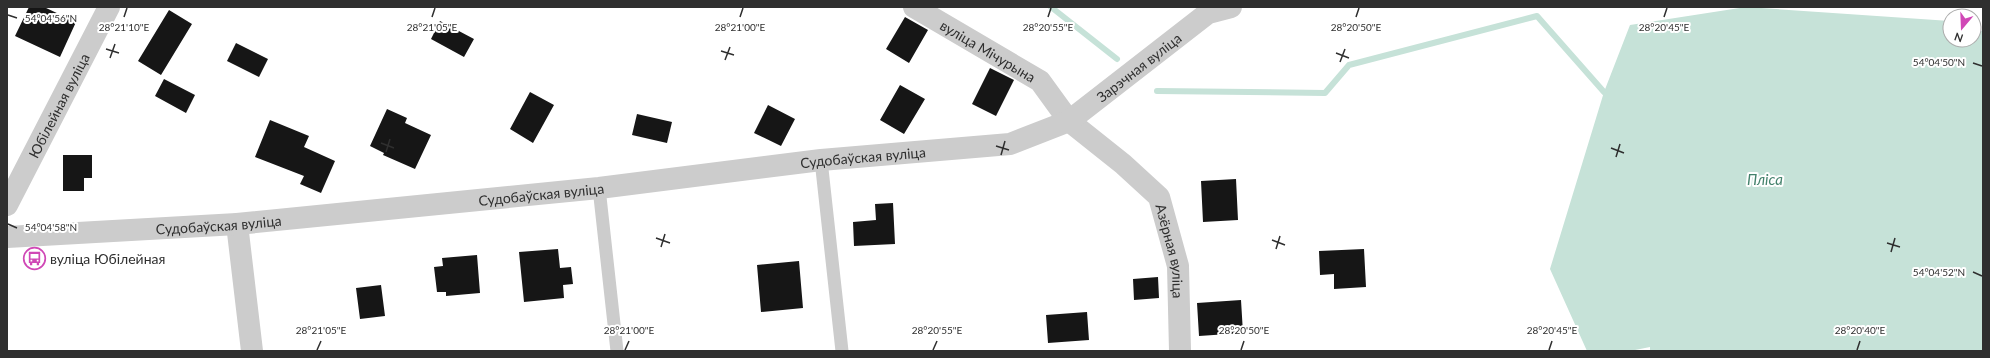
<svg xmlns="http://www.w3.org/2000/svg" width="1990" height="358" viewBox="0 0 1990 358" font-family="Lato,sans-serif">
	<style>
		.water { fill: #c6e2d8 }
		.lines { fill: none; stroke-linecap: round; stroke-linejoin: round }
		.stream { stroke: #c6e2d8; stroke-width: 6 }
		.building { fill: #161616 }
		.lane { stroke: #ccc; stroke-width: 13 }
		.street { stroke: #ccc; stroke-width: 22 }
		.ticks { fill: none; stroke: #2f2f2f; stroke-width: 1.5 }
		.labels { text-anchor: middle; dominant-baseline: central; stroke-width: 4; stroke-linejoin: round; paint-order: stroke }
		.street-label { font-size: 14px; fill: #2f2f2f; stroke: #fff }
		.poi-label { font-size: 14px; fill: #2f2f2f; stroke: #fff; text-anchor: start }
		.water-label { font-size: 15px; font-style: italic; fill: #44826c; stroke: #fff }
		.ticks-label { font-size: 10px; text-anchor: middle; fill: #2f2f2f; stroke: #fff; stroke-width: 4; stroke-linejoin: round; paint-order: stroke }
	</style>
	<rect width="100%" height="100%" fill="#fff"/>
	<path class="water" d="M 1746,7 L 1950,21 L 1950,40 L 1974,40 L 1974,26 L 1983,32 L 1983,351 L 1650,351 L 1650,347 L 1630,351 L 1587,351 L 1550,269 L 1604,92 L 1630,25 Z"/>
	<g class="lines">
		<path class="stream" d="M 1051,7 L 1117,59
			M 1157,91 L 1325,93 L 1349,65 L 1537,16 L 1604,92"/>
	</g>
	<path class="building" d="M 29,7 L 44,7 L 76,22 L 60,57 L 15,36 Z
		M 169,10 L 192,24 L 161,75 L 138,61 Z
		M 905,17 L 928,30 L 909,63 L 886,49 Z
		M 440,21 L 474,39 L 464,57 L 431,39 Z
		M 236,43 L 268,59 L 259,77 L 227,61 Z
		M 990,68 L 1014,80 L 996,116 L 972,104 Z
		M 164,79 L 195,95 L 186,113 L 155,96 Z
		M 900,85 L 925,99 L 904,134 L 880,120 Z
		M 530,92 L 554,105 L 533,143 L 510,129 Z
		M 768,105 L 795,119 L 781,146 L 754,133 Z
		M 387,109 L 407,118 L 405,123 L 431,135 L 415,169 L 383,155 L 384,153 L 370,146 Z
		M 637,114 L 672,122 L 667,143 L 632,135 Z
		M 270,120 L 309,136 L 304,147 L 335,161 L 321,193 L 300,184 L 304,176 L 255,157 Z
		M 63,155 L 92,155 L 92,178 L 84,178 L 84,191 L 63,191 Z
		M 1236,179 L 1238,220 L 1203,222 L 1201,181 Z
		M 893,203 L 895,244 L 854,246 L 853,222 L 876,220 L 875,204 Z
		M 558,249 L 560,268 L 571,267 L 573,284 L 563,285 L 564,298 L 524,302 L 519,252 Z
		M 1364,249 L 1366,287 L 1334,289 L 1334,274 L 1320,275 L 1319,251 Z
		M 477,255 L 480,293 L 446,296 L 446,292 L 437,292 L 434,267 L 443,266 L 442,258 Z
		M 799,261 L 803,308 L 761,312 L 757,265 Z
		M 1158,277 L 1159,298 L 1134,300 L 1133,279 Z
		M 381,285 L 385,316 L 360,319 L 356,288 Z
		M 1241,300 L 1243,333 L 1199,336 L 1197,303 Z
		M 1087,312 L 1089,340 L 1048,343 L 1046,315 Z"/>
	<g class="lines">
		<path class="lane" d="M 821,160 L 842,351
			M 599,188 L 617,351"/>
		<g class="street">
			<path id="s1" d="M 914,7 L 1040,81 L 1069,121 L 1123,164 L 1159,197 L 1178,266 L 1180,351"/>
			<path id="s2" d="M 7,205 L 109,7"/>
			<path d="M 237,224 L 252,351"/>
			<path id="s3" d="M 7,237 L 237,224 L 599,188 L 821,160 L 1010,144 L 1069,121 L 1208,13 L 1231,7"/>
		</g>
	</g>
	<path class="ticks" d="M 8,15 L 17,18M 124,17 L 127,8M 432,17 L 435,8M 740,17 L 743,8M 1048,17 L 1051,8M 1356,17 L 1359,8M 1664,17 L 1667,8M 106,49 L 119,53M 721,51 L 734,55M 1336,53 L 1349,58M 110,58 L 115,44M 725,60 L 730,47M 1340,62 L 1345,49M 1973,63 L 1982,66M 381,143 L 394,148M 996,146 L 1009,150M 1611,148 L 1624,153M 386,152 L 390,139M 1001,155 L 1005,141M 1616,157 L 1620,144M 8,224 L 17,228M 656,238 L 670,243M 1272,240 L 1285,245M 1887,243 L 1900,247M 661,247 L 665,234M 1276,249 L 1280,236M 1891,252 L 1895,238M 1973,272 L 1982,276M 317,350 L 321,341M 625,350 L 629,341M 933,350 L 937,341M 1241,350 L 1244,341M 1549,350 L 1552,341M 1857,350 L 1860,341"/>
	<defs>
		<symbol id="bus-ring" viewBox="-11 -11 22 22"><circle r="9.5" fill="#fff" stroke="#d048b6" stroke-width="1.5"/><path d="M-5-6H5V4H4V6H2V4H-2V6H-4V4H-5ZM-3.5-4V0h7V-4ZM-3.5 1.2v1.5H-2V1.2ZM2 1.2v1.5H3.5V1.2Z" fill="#d048b6"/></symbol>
	</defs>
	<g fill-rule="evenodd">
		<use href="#bus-ring" x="22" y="246" width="25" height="25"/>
	</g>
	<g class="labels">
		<g class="street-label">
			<text stroke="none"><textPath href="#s1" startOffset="86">вуліца Мічурына</textPath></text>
			<text stroke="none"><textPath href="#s3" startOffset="1159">Зарэчная вуліца</textPath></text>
			<text stroke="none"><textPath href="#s2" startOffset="112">Юбілейная вуліца</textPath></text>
			<text stroke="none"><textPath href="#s3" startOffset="860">Судобаўская вуліца</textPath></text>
			<text stroke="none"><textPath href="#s3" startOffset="536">Судобаўская вуліца</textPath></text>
			<text stroke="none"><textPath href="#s3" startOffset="212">Судобаўская вуліца</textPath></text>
			<text stroke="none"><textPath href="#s1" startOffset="369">Азёрная вуліца</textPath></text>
		</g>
		<g class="poi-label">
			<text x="50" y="258">вуліца Юбілейная</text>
		</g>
		<g class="water-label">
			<text x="1765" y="179">Пліса</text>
		</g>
	</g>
	<g class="ticks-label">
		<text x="51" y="22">54°04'56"N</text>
		<text x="124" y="31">28°21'10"E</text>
		<text x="432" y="31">28°21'05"E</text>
		<text x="740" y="31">28°21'00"E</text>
		<text x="1048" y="31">28°20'55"E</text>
		<text x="1356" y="31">28°20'50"E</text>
		<text x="1664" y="31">28°20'45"E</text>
		<text x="1939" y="66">54°04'50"N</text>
		<text x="51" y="231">54°04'58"N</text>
		<text x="1939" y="276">54°04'52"N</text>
		<text x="321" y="334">28°21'05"E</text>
		<text x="629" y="334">28°21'00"E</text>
		<text x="937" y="334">28°20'55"E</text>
		<text x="1244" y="334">28°20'50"E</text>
		<text x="1552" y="334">28°20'45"E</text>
		<text x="1860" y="334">28°20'40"E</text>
	</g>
	<rect width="1990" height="358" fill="none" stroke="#2f2f2f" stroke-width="16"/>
	<g transform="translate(1962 28) rotate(199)"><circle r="19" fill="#ffffff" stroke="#acacac"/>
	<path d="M0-3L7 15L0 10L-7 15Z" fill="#d048b6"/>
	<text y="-6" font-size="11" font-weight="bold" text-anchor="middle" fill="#2f2f2f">N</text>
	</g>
</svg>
